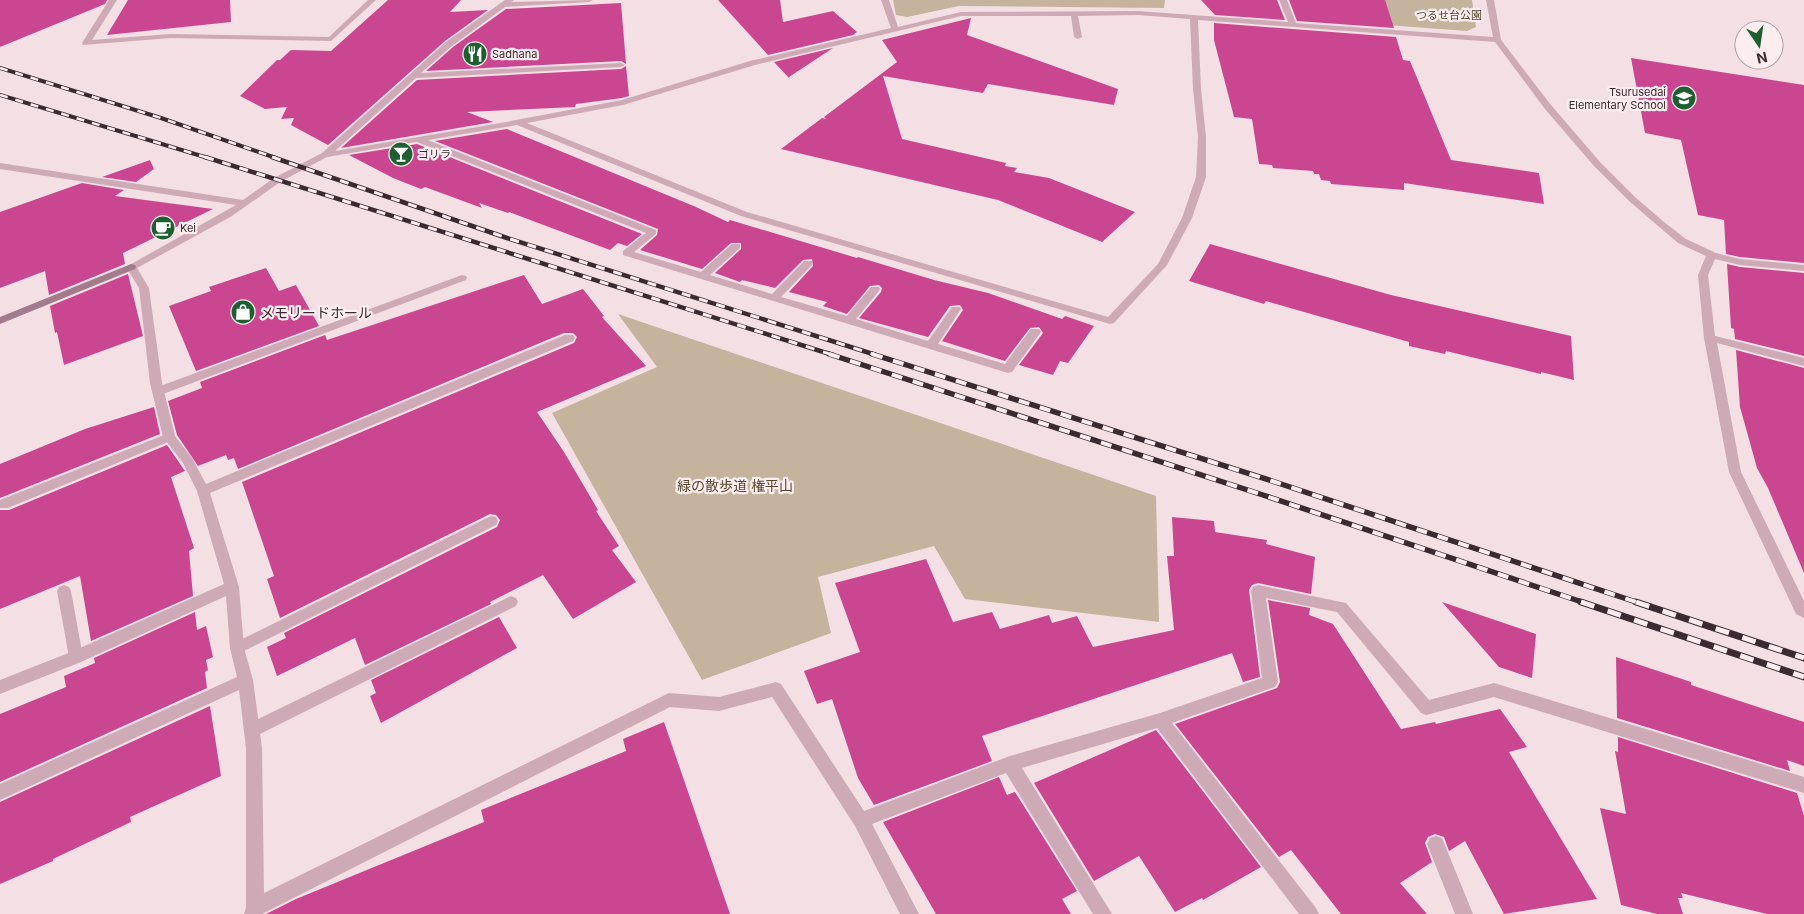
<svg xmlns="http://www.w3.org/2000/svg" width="1804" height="914" viewBox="0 0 1804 914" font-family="Inter,'Noto Sans JP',sans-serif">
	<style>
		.green { fill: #c5b39e }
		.building { fill: #cb4690 }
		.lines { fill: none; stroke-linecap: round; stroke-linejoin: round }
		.lane { fill: #cdaab6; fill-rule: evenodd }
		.street { fill: #cdaab6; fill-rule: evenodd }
		.secondary { fill: #a27b8c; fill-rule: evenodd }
		.rail-far3-casing { stroke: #3b2a32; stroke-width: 4 }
		.rail-far2-casing { stroke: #3b2a32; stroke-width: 4.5 }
		.rail-far1-casing { stroke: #3b2a32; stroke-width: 5.5 }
		.rail-casing { stroke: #3b2a32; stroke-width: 7 }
		.rail-far3 { stroke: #fbedf0; stroke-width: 2.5; stroke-dasharray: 8; stroke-linecap: butt }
		.rail-far2 { stroke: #fbedf0; stroke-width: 3; stroke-dasharray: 9; stroke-linecap: butt }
		.rail-far1 { stroke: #fbedf0; stroke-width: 4; stroke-dasharray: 11; stroke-linecap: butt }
		.rail { stroke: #fbedf0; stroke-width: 5; stroke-dasharray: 14; stroke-linecap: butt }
		.labels { text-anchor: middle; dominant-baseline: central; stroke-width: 4.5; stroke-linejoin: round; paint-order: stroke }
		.far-park-label { font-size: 11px; fill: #5a462c; stroke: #fbedf0 }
		.far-poi-label { font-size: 11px; fill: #3b2a32; stroke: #fbedf0; text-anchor: start }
		.poi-label { font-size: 14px; fill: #3b2a32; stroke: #fbedf0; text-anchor: start }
		.park-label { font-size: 14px; fill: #5a462c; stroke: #fbedf0 }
	</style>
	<rect width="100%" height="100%" fill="#f4dfe5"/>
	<path class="green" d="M 893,0 L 1165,0 L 1164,8 L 959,6 L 907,17 L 896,15 Z
		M 1294,0 L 1472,0 L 1476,27 L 1467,31 L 1306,19 Z
		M 618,314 L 1156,496 L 1159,622 L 965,599 L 934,546 L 818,577 L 831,633 L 702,680 L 552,413 L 657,367 Z"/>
	<path class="building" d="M 0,0 L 107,0 L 105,4 L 0,47 Z
		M 128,0 L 230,0 L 231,22 L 107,35 Z
		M 388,0 L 461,0 L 450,12 L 488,10 L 445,41 L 328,145 L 291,125 L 294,118 L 281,119 L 287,107 L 265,109 L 240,96 L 277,60 L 280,60 L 291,50 L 331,51 Z
		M 718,0 L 780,0 L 783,22 L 833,11 L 857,32 L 853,35 L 768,55 Z
		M 1201,0 L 1277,0 L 1285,20 L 1215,15 Z
		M 1289,0 L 1385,0 L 1394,28 L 1297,21 Z
		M 621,3 L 626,64 L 621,61 L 426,71 L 453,47 L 506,9 Z
		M 971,18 L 967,35 L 1118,89 L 1114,105 L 988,84 L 983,93 L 883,76 L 902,139 L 1006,163 L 1005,166 L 1017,168 L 1014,172 L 1049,178 L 1135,212 L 1102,242 L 998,200 L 781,149 L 822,118 L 826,119 L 824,117 L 897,62 L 882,40 Z
		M 1214,23 L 1396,37 L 1403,60 L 1410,61 L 1451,160 L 1539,173 L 1544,204 L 1404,183 L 1404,190 L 1331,184 L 1330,181 L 1321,180 L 1319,174 L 1314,174 L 1313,171 L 1273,168 L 1272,165 L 1259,164 L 1252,119 L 1234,117 L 1214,40 Z
		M 833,48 L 789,77 L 790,79 L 774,62 Z
		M 1631,58 L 1804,85 L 1804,263 L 1740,257 L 1726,254 L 1724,220 L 1698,215 L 1681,140 L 1645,133 Z
		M 626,66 L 629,96 L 622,98 L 576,104 L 575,107 L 467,112 L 493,122 L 341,148 L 417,80 L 621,69 Z
		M 507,129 L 696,207 L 728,222 L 730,220 L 857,258 L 858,257 L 934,280 L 988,293 L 1062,319 L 1065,316 L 1094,326 L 1068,363 L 1060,361 L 1053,375 L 1019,365 L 1043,333 L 1039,327 L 1030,328 L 1005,361 L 942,341 L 963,310 L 960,305 L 950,306 L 928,337 L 859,318 L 881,292 L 882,288 L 879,285 L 870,286 L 847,314 L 823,306 L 827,302 L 789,292 L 813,266 L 812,259 L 803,260 L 775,288 L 742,280 L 740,282 L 715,273 L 741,249 L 741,243 L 731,243 L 702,269 L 640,250 L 657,235 L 658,229 L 435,141 Z
		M 417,144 L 642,234 L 627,246 L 618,243 L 610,250 L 509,212 L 508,213 L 479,203 L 482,208 L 425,187 L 421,189 L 393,178 L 349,155 Z
		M 150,160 L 154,169 L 136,182 L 102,177 Z
		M 82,183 L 124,190 L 115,196 L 213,209 L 123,253 L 125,264 L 49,295 L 45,271 L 0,288 L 0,212 Z
		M 1210,244 L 1391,295 L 1571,336 L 1574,380 L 1541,372 L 1541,374 L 1446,351 L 1445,354 L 1409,346 L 1409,342 L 1266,301 L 1264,304 L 1189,281 Z
		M 1727,264 L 1740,267 L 1804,273 L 1804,356 L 1735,339 L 1734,329 L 1731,328 Z
		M 266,268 L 279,291 L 296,285 L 319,326 L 196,371 L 169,306 L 211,291 L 209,287 Z
		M 128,274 L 143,336 L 64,365 L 57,332 L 55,333 L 50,306 Z
		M 524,275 L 542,304 L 583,289 L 604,316 L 602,317 L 646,366 L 537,412 L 564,452 L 598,510 L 596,511 L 619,546 L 612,550 L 636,582 L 573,619 L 543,575 L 490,602 L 491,604 L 365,665 L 355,638 L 277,676 L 267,647 L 286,638 L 284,633 L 497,527 L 500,520 L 496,515 L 490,514 L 280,618 L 267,579 L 274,576 L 242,482 L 574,343 L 577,337 L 573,333 L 564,333 L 238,469 L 234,458 L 228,460 L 226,455 L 198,466 L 177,435 L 168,401 L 202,388 L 200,382 L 325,335 L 327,340 Z
		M 1736,350 L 1804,368 L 1804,573 L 1768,488 L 1757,468 L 1740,407 Z
		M 154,407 L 160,434 L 0,498 L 0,464 L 85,429 Z
		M 167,445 L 185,471 L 171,477 L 194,548 L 189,551 L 193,596 L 91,641 L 80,576 L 0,609 L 0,510 L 9,510 Z
		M 1172,517 L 1214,521 L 1215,532 L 1267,540 L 1266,544 L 1315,557 L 1311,594 L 1258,583 L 1252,585 L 1249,590 L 1260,677 L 1243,682 L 1232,653 L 982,736 L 992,761 L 874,805 L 858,778 L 832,699 L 817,704 L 804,671 L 860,652 L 835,583 L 926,559 L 953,622 L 992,612 L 1000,629 L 1049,615 L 1052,623 L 1077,616 L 1093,647 L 1174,630 L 1167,556 L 1174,556 Z
		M 1268,600 L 1310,608 L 1309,615 L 1333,624 L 1401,729 L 1435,722 L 1436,724 L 1500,709 L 1527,747 L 1509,752 L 1597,899 L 1504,914 L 1465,841 L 1449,851 L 1444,837 L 1435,834 L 1428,837 L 1425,843 L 1432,862 L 1400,883 L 1427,914 L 1341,914 L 1291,850 L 1279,857 L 1175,724 L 1277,688 L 1280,682 Z
		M 1442,602 L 1536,634 L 1532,678 L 1499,667 Z
		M 195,612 L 197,630 L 206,626 L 213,657 L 206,660 L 208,670 L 205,672 L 207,688 L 0,782 L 0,714 L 66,687 L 64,676 L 95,663 L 94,658 Z
		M 499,617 L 517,648 L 381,723 L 370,696 L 376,693 L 371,680 Z
		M 1616,657 L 1691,682 L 1691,685 L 1804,722 L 1804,766 L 1787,760 L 1790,771 L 1617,718 Z
		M 210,706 L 221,776 L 130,817 L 131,822 L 53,859 L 53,861 L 0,884 L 0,802 Z
		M 664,722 L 730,914 L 266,914 L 296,899 L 484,822 L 481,810 L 626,751 L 623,739 Z
		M 1156,730 L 1261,867 L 1203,900 L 1202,898 L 1175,912 L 1139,856 L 1094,881 L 1034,783 Z
		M 1618,737 L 1797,793 L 1804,816 L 1804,914 L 1767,914 L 1681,893 L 1683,898 L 1678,898 L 1683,914 L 1657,914 L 1621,905 L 1600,808 L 1626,814 L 1615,751 L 1618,752 Z
		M 999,777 L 1007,795 L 1015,792 L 1077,891 L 1062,899 L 1071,914 L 936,914 L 883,822 Z"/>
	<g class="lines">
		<path class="lane" d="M 420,137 L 656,230 L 656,234 L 634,252 L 701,272 L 732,244 L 740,244 L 740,248 L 710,275 L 772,294 L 804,261 L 812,261 L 812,265 L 781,297 L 847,316 L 871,287 L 879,287 L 880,289 L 879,291 L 856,319 L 928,341 L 952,307 L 960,307 L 961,309 L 938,344 L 1005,364 L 1031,329 L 1039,329 L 1041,332 L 1012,372 L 1008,373 L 623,255 L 623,251 L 646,233 L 417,142 L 416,140 Z
			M 462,275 L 466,276 L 467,278 L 466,280 L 163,394 L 159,395 L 153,391 L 155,388 Z
			M 169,433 L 175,437 L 173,440 L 8,508 L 0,508 L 0,500 Z
			M 491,516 L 496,517 L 498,521 L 496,525 L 242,652 L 237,654 L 232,652 L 230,648 L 232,644 Z
			M 64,585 L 69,587 L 71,591 L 83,657 L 81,662 L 76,663 L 71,662 L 69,657 L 57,591 L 59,587 Z
			M 511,596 L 516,598 L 518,602 L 516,606 L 258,735 L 252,737 L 246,735 L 244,730 L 246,725 Z"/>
		<path class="street" d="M 109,0 L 117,0 L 92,40 L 170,34 L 329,37 L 368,0 L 376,0 L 331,41 L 170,38 L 83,45 L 82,43 Z
			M 505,0 L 514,0 L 511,2 L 593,0 L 589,2 L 505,7 L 452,46 L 421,73 L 621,63 L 625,65 L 621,67 L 416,78 L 335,151 L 495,124 L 622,100 L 750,61 L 891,28 L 881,0 L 889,0 L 898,27 L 961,12 L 1138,11 L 1288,22 L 1279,0 L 1287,0 L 1296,23 L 1493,37 L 1486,0 L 1494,0 L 1501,40 L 1551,105 L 1600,162 L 1635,197 L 1664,222 L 1686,239 L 1716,253 L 1740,259 L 1804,265 L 1804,271 L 1740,265 L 1715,259 L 1708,275 L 1715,336 L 1804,358 L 1804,366 L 1717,343 L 1741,472 L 1804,601 L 1804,618 L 1796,614 L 1729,472 L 1704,338 L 1698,275 L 1706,256 L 1678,243 L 1629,201 L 1594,166 L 1545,109 L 1495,42 L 1198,20 L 1201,89 L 1206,137 L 1206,177 L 1192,218 L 1167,265 L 1114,323 L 1110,324 L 741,216 L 517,125 L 327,157 L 280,182 L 232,216 L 137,268 L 149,288 L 162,383 L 175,436 L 192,458 L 206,484 L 565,335 L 573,335 L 575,338 L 573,341 L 210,493 L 239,587 L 244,648 L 253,680 L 262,748 L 264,893 L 669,693 L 719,697 L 776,682 L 781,684 L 864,811 L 1010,756 L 1160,713 L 1262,678 L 1251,591 L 1253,587 L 1258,585 L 1346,603 L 1429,700 L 1494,683 L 1804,777 L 1804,793 L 1494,697 L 1426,715 L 1421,713 L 1337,612 L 1266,598 L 1278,682 L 1275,687 L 1172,723 L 1316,908 L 1319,914 L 1299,914 L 1157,728 L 1022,768 L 1112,914 L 1093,914 L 1006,773 L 872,824 L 919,914 L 900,914 L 855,826 L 772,697 L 719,711 L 670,707 L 262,914 L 244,914 L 246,907 L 246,748 L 239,690 L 0,800 L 0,784 L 237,677 L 230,648 L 226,596 L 81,662 L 0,694 L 0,680 L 71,652 L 224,584 L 197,491 L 183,463 L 163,437 L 150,383 L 139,288 L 126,267 L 236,205 L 0,169 L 0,163 L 243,200 L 274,178 L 322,153 L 446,42 ZM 1138,15 L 1190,19 L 1193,89 L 1198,137 L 1196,177 L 1182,218 L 1158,264 L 1108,317 L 747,212 L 527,123 L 623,105 L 755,65 L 961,16 L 1071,16 L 1074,37 L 1078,39 L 1082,37 L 1078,16 Z
			M 1436,836 L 1442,838 L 1473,914 L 1455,914 L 1427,844 L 1430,838 Z"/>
		<path class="secondary" d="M 131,264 L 135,265 L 136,267 L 135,269 L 0,324 L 0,317 Z"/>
		<defs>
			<path id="rail-far3" d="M 0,68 L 161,118 L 276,158
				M 0,95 L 208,158"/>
			<path id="rail-far2" d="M 205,157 L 833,355
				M 272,157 L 507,238 L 876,355"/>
			<path id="rail-far1" d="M 829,354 L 1266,496 L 1585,603
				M 872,354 L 1272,481 L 1639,603"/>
			<path id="rail" d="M 1581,602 L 1804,677
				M 1636,602 L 1804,658"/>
		</defs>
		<use href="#rail-far3" class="rail-far3-casing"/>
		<use href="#rail-far2" class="rail-far2-casing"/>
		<use href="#rail-far1" class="rail-far1-casing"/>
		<use href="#rail" class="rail-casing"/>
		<use href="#rail-far3" class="rail-far3"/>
		<use href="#rail-far2" class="rail-far2"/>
		<use href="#rail-far1" class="rail-far1"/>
		<use href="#rail" class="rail"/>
	</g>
	<defs>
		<symbol id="restaurant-disc" viewBox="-11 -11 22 22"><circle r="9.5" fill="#1d5f2e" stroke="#fbedf0"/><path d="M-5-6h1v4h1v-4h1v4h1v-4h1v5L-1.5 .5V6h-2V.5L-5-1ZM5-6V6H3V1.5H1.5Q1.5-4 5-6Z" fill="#fff"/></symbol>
		<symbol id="school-disc" viewBox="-11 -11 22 22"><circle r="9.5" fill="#1d5f2e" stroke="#fbedf0"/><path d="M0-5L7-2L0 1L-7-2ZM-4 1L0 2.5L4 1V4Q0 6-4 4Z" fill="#fff"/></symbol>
		<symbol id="bar-disc" viewBox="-11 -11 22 22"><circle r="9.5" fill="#1d5f2e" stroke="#fbedf0"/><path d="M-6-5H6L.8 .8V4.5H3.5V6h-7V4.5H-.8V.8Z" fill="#fff"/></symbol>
		<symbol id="cafe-disc" viewBox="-11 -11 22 22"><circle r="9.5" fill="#1d5f2e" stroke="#fbedf0"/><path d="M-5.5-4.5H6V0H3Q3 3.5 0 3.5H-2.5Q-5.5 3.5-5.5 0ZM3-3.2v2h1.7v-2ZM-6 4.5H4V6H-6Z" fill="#fff"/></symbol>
		<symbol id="shop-disc" viewBox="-11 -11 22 22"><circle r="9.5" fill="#1d5f2e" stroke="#fbedf0"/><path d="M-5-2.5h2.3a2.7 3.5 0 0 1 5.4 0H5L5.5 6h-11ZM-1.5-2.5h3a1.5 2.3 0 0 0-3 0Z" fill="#fff"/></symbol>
	</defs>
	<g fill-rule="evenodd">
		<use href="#restaurant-disc" x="461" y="40" width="28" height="28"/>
		<use href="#school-disc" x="1670" y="84" width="28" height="28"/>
		<use href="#bar-disc" x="387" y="140" width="28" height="28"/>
		<use href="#cafe-disc" x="149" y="214" width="28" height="28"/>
		<use href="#shop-disc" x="229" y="298" width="28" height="28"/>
	</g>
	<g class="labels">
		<g class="far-park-label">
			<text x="1449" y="15">つるせ台公園</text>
		</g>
		<g class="far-poi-label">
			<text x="492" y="54">Sadhana</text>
			<text x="1666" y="92" text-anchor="end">Tsurusedai<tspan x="1666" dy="13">Elementary School</tspan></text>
			<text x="418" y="154">ゴリラ</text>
			<text x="180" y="228">Kei</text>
		</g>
		<g class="poi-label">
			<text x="260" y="312">メモリードホール</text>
		</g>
		<g class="park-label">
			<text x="735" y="485">緑の散歩道 権平山</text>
		</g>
	</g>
	<g transform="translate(1759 45) rotate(167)"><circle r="24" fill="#fbedf0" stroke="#ae9fa4"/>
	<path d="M0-4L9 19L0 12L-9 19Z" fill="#1d5f2e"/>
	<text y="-8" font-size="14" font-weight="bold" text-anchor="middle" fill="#3b2a32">N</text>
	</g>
</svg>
